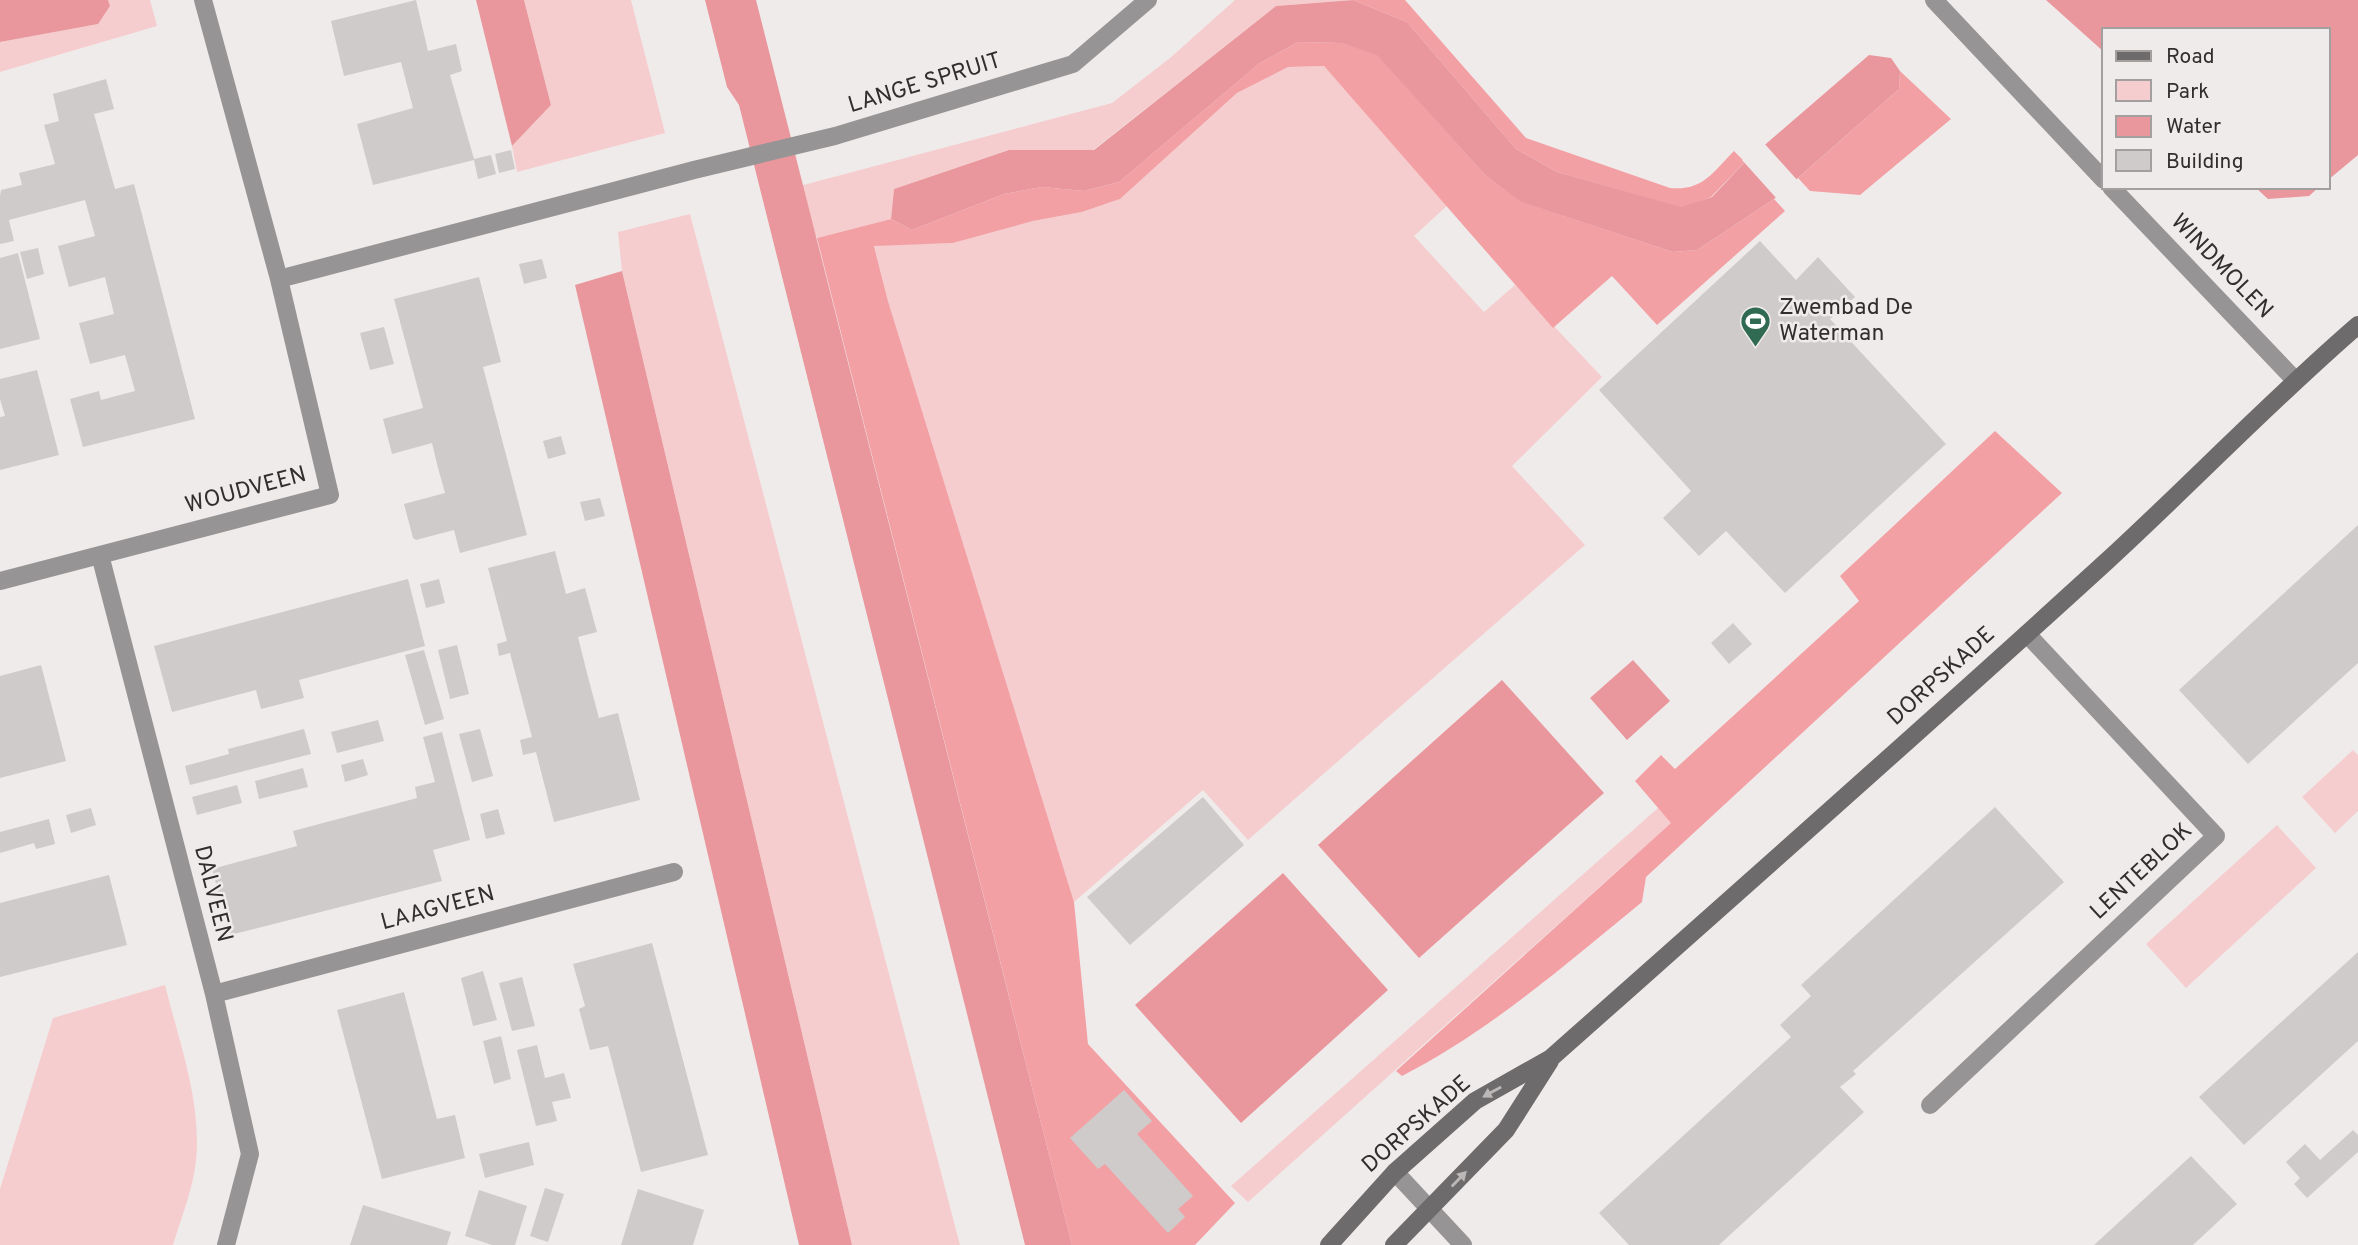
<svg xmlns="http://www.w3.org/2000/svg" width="2358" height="1245" viewBox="0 0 2358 1245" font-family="Overpass,sans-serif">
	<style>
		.green { fill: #f6cdce }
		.forest { fill: #f3a0a5 }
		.water { fill: #e9979c }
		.pier { fill: #f0ebeb }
		.building { fill: #cfcbcb }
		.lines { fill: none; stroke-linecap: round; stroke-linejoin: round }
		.lane { stroke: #969494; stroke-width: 18 }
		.street { stroke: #969494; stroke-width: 18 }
		.secondary { stroke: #6d6b6b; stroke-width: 18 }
		.oneway { fill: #bcb8b8 }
		.labels { text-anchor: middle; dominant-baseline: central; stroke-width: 5; stroke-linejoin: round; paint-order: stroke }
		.street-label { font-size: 23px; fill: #302e2e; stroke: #f0ebeb }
		.poi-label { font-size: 23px; fill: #302e2e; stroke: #f0ebeb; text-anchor: start }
	</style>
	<rect width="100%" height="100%" fill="#f0ebeb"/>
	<path class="green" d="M 108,0 L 150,0 L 157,26 L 0,72 L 0,42 L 97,24 L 110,6 Z
		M 524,0 L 631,0 L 665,133 L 517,172 L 512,146 L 551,105 Z
		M 1235,0 L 1353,0 L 1276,6 L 1093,150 L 1009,150 L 894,189 L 891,219 L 817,238 L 796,187 L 1112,103 L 1170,58 Z
		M 1324,66 L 1448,205 L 1414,236 L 1484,312 L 1515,285 L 1602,377 L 1512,466 L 1585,545 L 1248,840 L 1203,790 L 1074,902 L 888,301 L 874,245 L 953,243 L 1033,221 L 1082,212 L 1120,199 L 1237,93 L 1288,67 Z
		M 690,214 L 960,1245 L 852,1245 L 622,271 L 618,232 Z
		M 2353,750 L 2358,755 L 2358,811 L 2335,833 L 2302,797 Z
		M 1658,808 L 1672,822 L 1248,1202 L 1231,1186 Z
		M 2277,825 L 2316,868 L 2186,988 L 2146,944 Z
		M 165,985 C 179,1042 202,1102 196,1161 C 193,1189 181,1218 173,1245 L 0,1245 L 0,1189 L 53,1018 Z"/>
	<path class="forest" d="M 1353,0 L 1405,0 L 1526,138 L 1670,188 C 1703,191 1712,173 1734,151 L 1745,162 L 1711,197 L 1682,208 L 1557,172 L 1516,149 L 1407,22 Z
		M 1298,42 L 1341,43 L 1377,54 L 1485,175 L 1522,202 L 1673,252 L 1697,250 L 1774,199 L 1785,211 L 1657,325 L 1612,276 L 1553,328 L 1324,66 L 1288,67 L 1237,93 L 1120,199 L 1082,212 L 1033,221 L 953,243 L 874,246 L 888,301 L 1074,902 L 1088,1044 L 1235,1203 L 1195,1245 L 1072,1245 L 817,238 L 891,219 L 912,230 L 1004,194 L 1042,187 L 1084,191 L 1119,182 L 1260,63 Z
		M 1900,71 L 1951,119 L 1860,195 L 1810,191 L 1798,178 L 1899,89 Z
		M 1995,431 L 2062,493 L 1646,877 L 1642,902 C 1566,964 1490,1031 1402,1076 L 1396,1071 L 1671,823 L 1635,781 L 1661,755 L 1675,769 L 1859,601 L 1840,576 Z"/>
	<path class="water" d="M 0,0 L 108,0 L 110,6 L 98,24 L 0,42 Z
		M 476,0 L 524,0 L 551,105 L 512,146 Z
		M 705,0 L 756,0 L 1072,1245 L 1025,1245 L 739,105 L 727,87 Z
		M 1353,0 L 1407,22 L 1516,149 L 1557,172 L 1681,207 L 1712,197 L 1745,162 L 1869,55 L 1891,58 L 1900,71 L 1899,89 L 1774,199 L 1697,250 L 1673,252 L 1521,202 L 1485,175 L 1377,55 L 1341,43 L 1298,42 L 1260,63 L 1119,182 L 1084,191 L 1042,187 L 1004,194 L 912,230 L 891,219 L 894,189 L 1009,150 L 1094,150 L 1276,6 Z
		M 2046,0 L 2358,0 L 2358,155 L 2328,180 L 2328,30 L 2104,30 L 2104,52 Z
		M 2255,187 L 2319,187 L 2309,196 L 2268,199 Z
		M 622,271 L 852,1245 L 799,1245 L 575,285 Z
		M 1633,660 L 1670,701 L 1627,740 L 1590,698 Z
		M 1502,680 L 1604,793 L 1419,958 L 1318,845 Z
		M 1283,873 L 1388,990 L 1241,1123 L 1135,1005 Z"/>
	<path class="pier" d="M 1763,142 L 1799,182 L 1778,200 L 1742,160 Z"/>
	<path class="building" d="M 416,0 L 428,51 L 456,44 L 462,71 L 450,75 L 474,159 L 491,155 L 496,174 L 478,179 L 474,160 L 373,185 L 357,124 L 413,108 L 408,89 L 401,62 L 344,76 L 331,21 Z
		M 106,79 L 114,109 L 94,114 L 115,189 L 134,184 L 195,419 L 83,447 L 70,399 L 99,391 L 101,400 L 135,391 L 125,355 L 90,364 L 79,323 L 114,314 L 105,277 L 69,287 L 58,246 L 95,236 L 85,200 L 9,220 L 14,241 L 0,244 L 0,196 L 1,190 L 22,185 L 19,173 L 55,164 L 44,125 L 59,121 L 53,94 Z
		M 511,150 L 515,169 L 499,173 L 495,154 Z
		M 1760,241 L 1796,280 L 1818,257 L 1855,297 L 1830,319 L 1946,444 L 1785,593 L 1726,531 L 1699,556 L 1663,518 L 1691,491 L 1599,390 Z
		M 38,248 L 44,274 L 27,279 L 20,252 Z
		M 18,253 L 40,339 L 0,349 L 0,258 Z
		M 542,259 L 547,278 L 524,284 L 519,264 Z
		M 479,277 L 501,362 L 483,367 L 527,535 L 460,553 L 454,530 L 416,540 L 413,538 L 404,504 L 445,493 L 438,468 L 432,443 L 392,454 L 383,419 L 423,408 L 394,299 Z
		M 384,327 L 394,364 L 370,370 L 360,333 Z
		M 37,370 L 59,455 L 0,470 L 0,417 L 5,416 L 0,399 L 0,379 Z
		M 561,436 L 566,454 L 548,459 L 543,441 Z
		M 600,498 L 605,516 L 585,521 L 580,502 Z
		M 2358,525 L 2358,663 L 2248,764 L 2179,690 Z
		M 555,551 L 566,594 L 585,588 L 597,632 L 578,637 L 588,677 L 599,718 L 618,713 L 640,800 L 554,822 L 536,752 L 523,755 L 520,740 L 532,737 L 510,653 L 499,656 L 497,644 L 507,641 L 488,568 Z
		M 408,579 L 425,646 L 299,680 L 304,698 L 261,709 L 256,690 L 172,712 L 154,646 Z
		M 439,579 L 445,603 L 426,608 L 420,584 Z
		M 1733,623 L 1752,644 L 1729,664 L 1711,643 Z
		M 457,645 L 469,694 L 450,699 L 438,650 Z
		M 424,650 L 444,719 L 425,725 L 405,655 Z
		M 41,665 L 66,761 L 0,778 L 0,676 Z
		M 378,720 L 384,741 L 337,753 L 331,732 Z
		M 304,729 L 311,754 L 190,785 L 185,766 L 229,754 L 228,749 Z
		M 480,729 L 493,776 L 472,782 L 459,734 Z
		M 442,732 L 470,840 L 433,850 L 442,881 L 230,935 L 212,869 L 297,846 L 293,831 L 417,798 L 415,787 L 435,782 L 423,737 Z
		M 363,759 L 368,775 L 345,782 L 341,765 Z
		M 303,768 L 308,787 L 259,799 L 255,781 Z
		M 237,785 L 242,803 L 197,815 L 192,797 Z
		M 1203,797 L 1244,845 L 1130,945 L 1087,897 Z
		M 1995,807 L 2064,882 L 1853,1071 L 1856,1074 L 1840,1087 L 1864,1112 L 1719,1245 L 1629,1245 L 1599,1213 L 1791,1037 L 1780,1025 L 1811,996 L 1801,985 Z
		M 91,808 L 96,825 L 71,833 L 66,815 Z
		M 498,809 L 505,834 L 486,839 L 480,814 Z
		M 49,819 L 55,844 L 36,849 L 34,843 L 0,853 L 0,832 Z
		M 109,875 L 127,945 L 0,977 L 0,903 Z
		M 652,943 L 708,1155 L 641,1172 L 608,1046 L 590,1050 L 579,1009 L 585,1006 L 573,964 Z
		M 2358,952 L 2358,1041 L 2244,1145 L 2199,1097 Z
		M 483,971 L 497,1020 L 473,1026 L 461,978 Z
		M 522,977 L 535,1026 L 512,1031 L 499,983 Z
		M 404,992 L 437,1119 L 455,1115 L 465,1158 L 382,1179 L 337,1010 Z
		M 501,1036 L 511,1079 L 494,1084 L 483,1041 Z
		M 537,1045 L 545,1078 L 564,1073 L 571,1098 L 552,1102 L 557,1121 L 536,1126 L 517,1050 Z
		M 1124,1090 L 1152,1121 L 1137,1134 L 1193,1196 L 1178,1209 L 1185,1217 L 1168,1233 L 1105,1164 L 1098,1169 L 1070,1138 Z
		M 2353,1130 L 2358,1135 L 2358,1152 L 2307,1198 L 2294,1184 L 2300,1178 L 2286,1162 L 2305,1144 L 2320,1160 Z
		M 529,1142 L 534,1165 L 485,1178 L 479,1154 Z
		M 2191,1156 L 2237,1204 L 2193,1245 L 2094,1245 Z
		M 545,1188 L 564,1194 L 548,1242 L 530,1236 Z
		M 638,1189 L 704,1210 L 693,1245 L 621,1245 Z
		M 479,1190 L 527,1206 L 515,1245 L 492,1245 L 465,1236 Z
		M 363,1205 L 451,1232 L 447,1245 L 350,1245 Z"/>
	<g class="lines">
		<path class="lane" d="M 1930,1105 L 2216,836 L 2027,634"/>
		<path class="street" d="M 1934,0 L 2104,180
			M 2111,187 L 2295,380
			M 279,279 L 694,170 L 835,136 L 1073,64 L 1148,0
			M 100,555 L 214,994 L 250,1154 L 226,1245
			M 0,581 L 330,495 L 279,279 L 203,0
			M 214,994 L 674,872
			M 1395,1172 L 1463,1245"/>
		<path class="secondary" d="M 1329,1245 L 1395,1172 L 1475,1101 L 1551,1058 C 1737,893 1923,729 2107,561 C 2192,483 2271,400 2358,325
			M 1394,1245 L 1506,1130 L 1550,1061"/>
	</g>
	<defs><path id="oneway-solid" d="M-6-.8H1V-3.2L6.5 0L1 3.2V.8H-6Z" transform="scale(1.75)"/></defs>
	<g class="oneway">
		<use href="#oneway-solid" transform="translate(1492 1092) rotate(151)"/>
		<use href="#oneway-solid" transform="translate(1459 1179) rotate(-46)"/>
	</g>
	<defs>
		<symbol id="stadium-pin" viewBox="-11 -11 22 30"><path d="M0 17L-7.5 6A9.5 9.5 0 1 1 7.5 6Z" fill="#306a53" stroke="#f0ebeb"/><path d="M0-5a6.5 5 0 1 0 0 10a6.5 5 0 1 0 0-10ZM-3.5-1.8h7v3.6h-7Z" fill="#fff"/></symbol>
	</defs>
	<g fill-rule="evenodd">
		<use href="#stadium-pin" x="1738" y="304" width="35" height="47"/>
	</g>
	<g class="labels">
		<g class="street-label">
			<text transform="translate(925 84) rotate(-17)">LANGE SPRUIT</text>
			<text transform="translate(2221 267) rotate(46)">WINDMOLEN</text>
			<text transform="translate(246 491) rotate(-15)">WOUDVEEN</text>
			<text transform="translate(1942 677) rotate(-42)">DORPSKADE</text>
			<text transform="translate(2142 872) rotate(-43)">LENTEBLOK</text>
			<text transform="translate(212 894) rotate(76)">DALVEEN</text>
			<text transform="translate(438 909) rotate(-15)">LAAGVEEN</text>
			<text transform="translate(1417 1125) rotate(-41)">DORPSKADE</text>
		</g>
		<g class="poi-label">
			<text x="1779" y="308">Zwembad De<tspan x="1779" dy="26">Waterman</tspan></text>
		</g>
	</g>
	<rect x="2102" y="28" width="228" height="161" fill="#f0ebeb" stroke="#a39f9f" stroke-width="2"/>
	<rect x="2116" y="51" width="35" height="10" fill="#6d6b6b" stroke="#a39f9f" stroke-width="2"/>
	<text x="2166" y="63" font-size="21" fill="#302e2e">Road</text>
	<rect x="2116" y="80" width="35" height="21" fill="#f6cdce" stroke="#a39f9f" stroke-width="2"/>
	<text x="2166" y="98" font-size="21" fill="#302e2e">Park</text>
	<rect x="2116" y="116" width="35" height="21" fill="#e9979c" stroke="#a39f9f" stroke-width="2"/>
	<text x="2166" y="133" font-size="21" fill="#302e2e">Water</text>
	<rect x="2116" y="150" width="35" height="21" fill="#cfcbcb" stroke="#a39f9f" stroke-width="2"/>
	<text x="2166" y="168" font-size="21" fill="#302e2e">Building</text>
</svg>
